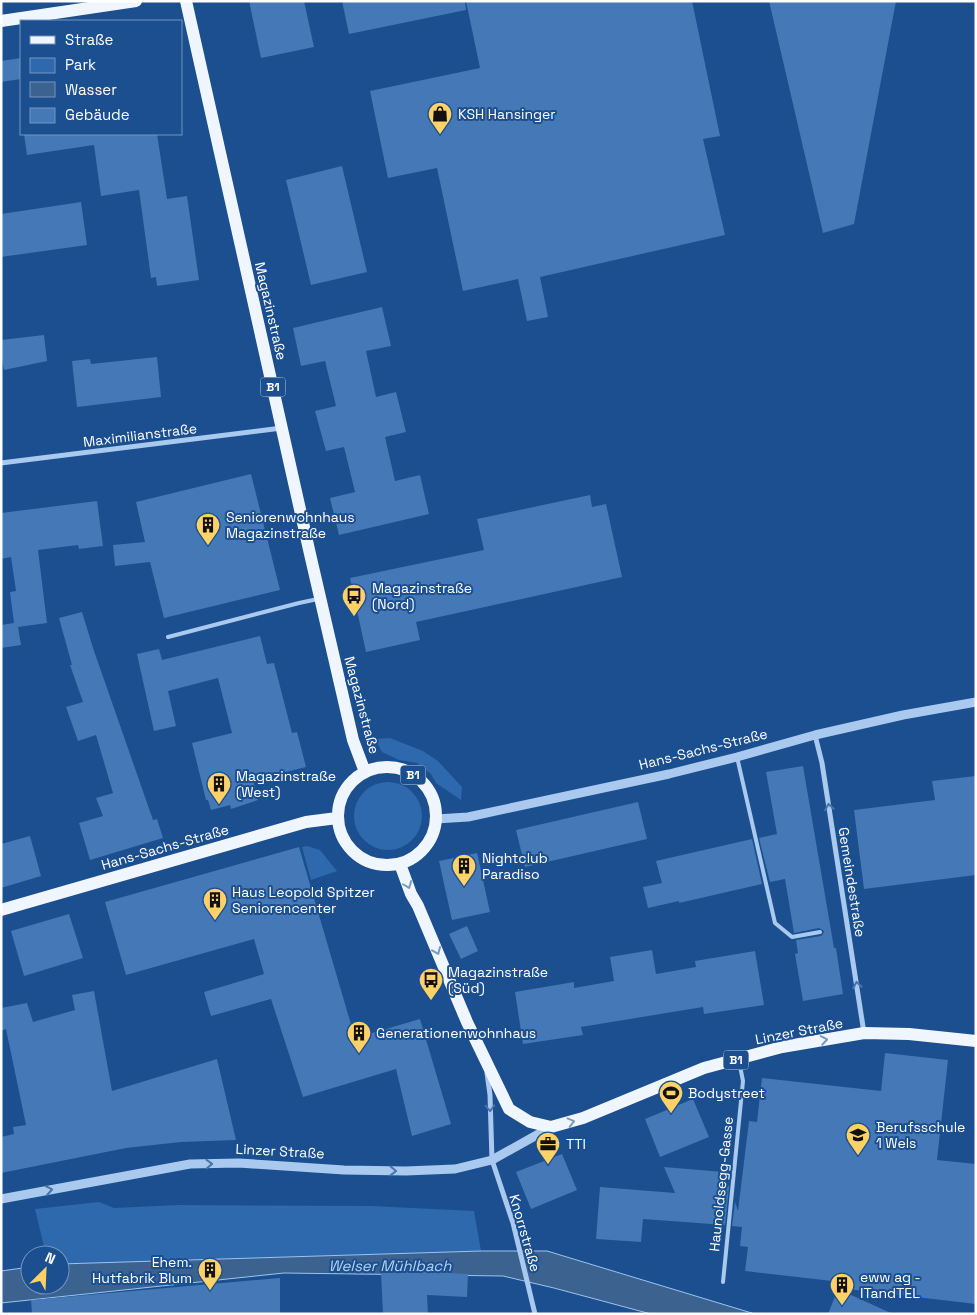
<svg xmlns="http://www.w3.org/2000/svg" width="977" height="1315" viewBox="0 0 977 1315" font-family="'Space Grotesk',sans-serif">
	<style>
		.green { fill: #2e69ad }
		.water { fill: #3c6290; stroke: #9cc4f0 }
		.building { fill: #4478b7 }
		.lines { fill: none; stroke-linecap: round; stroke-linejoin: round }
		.service { stroke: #a9c9ee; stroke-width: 4 }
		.minor { stroke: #a9c9ee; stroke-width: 5 }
		.tertiary { stroke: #a9c9ee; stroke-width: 9 }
		.primary { stroke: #f0f6ff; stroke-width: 12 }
		.oneway { stroke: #4674ac }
		.oneway2 { stroke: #7b9ac1 }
		.labels { text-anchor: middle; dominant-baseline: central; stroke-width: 4; stroke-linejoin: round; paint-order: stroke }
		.shield { fill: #1b4f8f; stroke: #bbcadd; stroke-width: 1 }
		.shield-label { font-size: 12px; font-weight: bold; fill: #fff }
		.poi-label { font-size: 14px; fill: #fff; stroke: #1b4f8f; text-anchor: start }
		.street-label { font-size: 14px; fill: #fff; stroke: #1b4f8f }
		.water-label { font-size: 15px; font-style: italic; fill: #b5d3f5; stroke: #1b4f8f }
	</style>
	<rect width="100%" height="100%" fill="#1b4f8f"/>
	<path class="green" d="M 390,738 L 423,751 L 438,761 L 462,787 L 461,800 L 436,783 L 431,774 L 417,763 L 399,760 L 382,752 L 375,739 Z
		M354 816a34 34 0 1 1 68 0a34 34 0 1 1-68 0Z
		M 307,846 L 320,850 L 337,871 L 311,880 L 302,847 Z
		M 99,1202 L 114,1208 L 179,1205 L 371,1206 L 474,1211 L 481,1251 L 60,1264 L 60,1255 L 46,1255 L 35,1209 Z"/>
	<path class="water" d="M 481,1251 L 547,1251 L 755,1314 L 651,1314 L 554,1288 L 503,1276 L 284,1273 L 1,1303 L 1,1271 L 30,1267 L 30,1285 L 60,1285 L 60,1264 Z"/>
	<path class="building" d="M 249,1 L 304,1 L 314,47 L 261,58 Z
		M 342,1 L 465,1 L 466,10 L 349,34 Z
		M 466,1 L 692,1 L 720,136 L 703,139 L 725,235 L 540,277 L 548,317 L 527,321 L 518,279 L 463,291 L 437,168 L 388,178 L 370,91 L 480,68 Z
		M 769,1 L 896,1 L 854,224 L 823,233 Z
		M 21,58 L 21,79 L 1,82 L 1,61 Z
		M 24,134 L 157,134 L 167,199 L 187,196 L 199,280 L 157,286 L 156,277 L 151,278 L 139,190 L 101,196 L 94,145 L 27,155 Z
		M 342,166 L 367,272 L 311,285 L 286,180 Z
		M 81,202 L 87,245 L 1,257 L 1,214 Z
		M 382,307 L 391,346 L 366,351 L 376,397 L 396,392 L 406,432 L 385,437 L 395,481 L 420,475 L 429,514 L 339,535 L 330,498 L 355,492 L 344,447 L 326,451 L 315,411 L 336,406 L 325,361 L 301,366 L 293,328 Z
		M 44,335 L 47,361 L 4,370 L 1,353 L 1,340 Z
		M 157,357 L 161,397 L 77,407 L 72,361 L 90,359 L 91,364 Z
		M 251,474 L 280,590 L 164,618 L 150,562 L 115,566 L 113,545 L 145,542 L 136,502 Z
		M 590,495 L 592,507 L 606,504 L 622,577 L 416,622 L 420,640 L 366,652 L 350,578 L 484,550 L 477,519 Z
		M 97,501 L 103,546 L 79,549 L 78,545 L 38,550 L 47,623 L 18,627 L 21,645 L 1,648 L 1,625 L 14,623 L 10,592 L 16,591 L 11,557 L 1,559 L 1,513 Z
		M 82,612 L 93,648 L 153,820 L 157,819 L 163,838 L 90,860 L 79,823 L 103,816 L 96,798 L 113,793 L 96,735 L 78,741 L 66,707 L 83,702 L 70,665 L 72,665 L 59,618 Z
		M 260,636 L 267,664 L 274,663 L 292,733 L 297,732 L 306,767 L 253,780 L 258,800 L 231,809 L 230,805 L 211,810 L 208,800 L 206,800 L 192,743 L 232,733 L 218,678 L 168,691 L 176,726 L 154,731 L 137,654 L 159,649 L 162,660 Z
		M 803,766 L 834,948 L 836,948 L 843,994 L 803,1001 L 795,954 L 798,953 L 796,940 L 821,936 L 823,934 L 824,931 L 819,928 L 794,933 L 785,879 L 770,882 L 759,838 L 777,834 L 766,772 Z
		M 976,776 L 976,875 L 864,889 L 854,810 L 935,800 L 932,781 Z
		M 638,802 L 647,839 L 525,867 L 516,830 Z
		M 30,836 L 41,876 L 1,888 L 1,844 Z
		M 752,839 L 762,884 L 679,903 L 679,901 L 648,908 L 643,887 L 662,883 L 656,861 Z
		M 299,847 L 355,1038 L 420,1019 L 451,1124 L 412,1136 L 396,1069 L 303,1097 L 271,999 L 211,1016 L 204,992 L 264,974 L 254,939 L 126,975 L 105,902 Z
		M 477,853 L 490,912 L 452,920 L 439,861 Z
		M 69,914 L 83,958 L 24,976 L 11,931 Z
		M 467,926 L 478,951 L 461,959 L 449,934 Z
		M 652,950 L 656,974 L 696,967 L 695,961 L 755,951 L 764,1005 L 704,1014 L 703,1007 L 581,1027 L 583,1035 L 523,1044 L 515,992 L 574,982 L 574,988 L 614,981 L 610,957 Z
		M 94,991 L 112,1091 L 217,1059 L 236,1140 L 181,1142 L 126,1148 L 1,1173 L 1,1137 L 14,1134 L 13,1127 L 26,1125 L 6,1029 L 1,1031 L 1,1008 L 27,1003 L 33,1022 L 75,1010 L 72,995 Z
		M 885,1053 L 948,1060 L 937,1160 L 976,1164 L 976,1304 L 839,1288 L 841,1282 L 745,1271 L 748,1247 L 740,1246 L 742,1227 L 732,1226 L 735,1202 L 738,1211 L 749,1121 L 757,1122 L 762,1078 L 881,1091 Z
		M 693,1099 L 709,1137 L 660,1157 L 645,1119 Z
		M 562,1154 L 577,1190 L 531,1209 L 516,1172 Z
		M 664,1167 L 723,1172 L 729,1187 L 725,1225 L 643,1219 L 641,1242 L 596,1239 L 600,1187 L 675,1193 Z
		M 427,1272 L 468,1274 L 467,1297 L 427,1295 L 428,1314 L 383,1314 L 381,1273 Z
		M 280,1278 L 280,1314 L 32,1314 L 31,1300 Z
		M 838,1289 L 893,1314 L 828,1314 Z"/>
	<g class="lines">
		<path class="service" d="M 168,637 L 299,603 L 318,599
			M 737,757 L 775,923 L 792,937 L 820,932
			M 723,1282 L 743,1081 L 739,1061"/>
		<path class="minor" d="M 1,463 L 282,428
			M 815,735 L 822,763 L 864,1033
			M 487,1073 L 490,1095 L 492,1160 L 513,1223 L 535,1314"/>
		<path class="tertiary" d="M 436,819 L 468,817 L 669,774 L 737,757 L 815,735 L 903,715 L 976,702
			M 1,1199 L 190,1164 L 239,1163 L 344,1170 L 406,1171 L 455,1169 L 492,1160 L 551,1127"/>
		<path class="primary" d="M 186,1 L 310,554 L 353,740 L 365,772
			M 1,21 L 136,1
			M338 816a49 49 0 1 1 98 0a49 49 0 1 1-98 0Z
			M 400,864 L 411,894 L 418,906 L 467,1022 L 509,1109 L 530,1122 L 551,1127 L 583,1118 L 704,1068 L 782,1047 L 864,1033 L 909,1034 L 976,1041
			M 1,910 L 306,822 L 337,818"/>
	</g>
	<defs><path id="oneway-chevron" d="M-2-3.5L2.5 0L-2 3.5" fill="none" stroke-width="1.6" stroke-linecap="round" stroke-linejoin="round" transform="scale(1.25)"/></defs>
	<g class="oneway">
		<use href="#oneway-chevron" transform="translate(829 807) rotate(-99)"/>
		<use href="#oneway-chevron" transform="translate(857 985) rotate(-99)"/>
		<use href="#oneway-chevron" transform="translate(490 1108) rotate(88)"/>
		<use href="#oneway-chevron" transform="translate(209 1164) rotate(-2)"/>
		<use href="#oneway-chevron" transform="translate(393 1171) rotate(1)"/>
		<use href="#oneway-chevron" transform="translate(49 1190) rotate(-10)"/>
	</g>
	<g class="oneway2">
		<use href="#oneway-chevron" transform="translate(408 885) rotate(69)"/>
		<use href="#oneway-chevron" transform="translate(437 951) rotate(67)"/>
		<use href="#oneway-chevron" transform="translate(824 1040) rotate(-10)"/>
		<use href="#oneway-chevron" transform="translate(571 1122) rotate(-15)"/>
	</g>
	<defs>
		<symbol id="shop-pin" viewBox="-11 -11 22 30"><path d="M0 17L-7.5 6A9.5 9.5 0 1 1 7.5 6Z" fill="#ffd166" stroke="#1b4f8f"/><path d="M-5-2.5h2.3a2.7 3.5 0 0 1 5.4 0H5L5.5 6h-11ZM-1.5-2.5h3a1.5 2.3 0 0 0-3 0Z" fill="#111"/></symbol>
		<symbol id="building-pin" viewBox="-11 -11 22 30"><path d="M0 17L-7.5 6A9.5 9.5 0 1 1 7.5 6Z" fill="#ffd166" stroke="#1b4f8f"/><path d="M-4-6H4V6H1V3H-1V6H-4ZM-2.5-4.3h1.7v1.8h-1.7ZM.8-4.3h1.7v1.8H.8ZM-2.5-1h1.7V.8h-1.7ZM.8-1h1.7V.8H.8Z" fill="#111"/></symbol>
		<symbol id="bus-pin" viewBox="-11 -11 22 30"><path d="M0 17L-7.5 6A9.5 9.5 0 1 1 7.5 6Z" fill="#ffd166" stroke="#1b4f8f"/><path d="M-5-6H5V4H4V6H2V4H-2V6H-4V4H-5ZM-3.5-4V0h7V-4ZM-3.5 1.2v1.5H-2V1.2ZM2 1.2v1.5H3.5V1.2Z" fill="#111"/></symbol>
		<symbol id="stadium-pin" viewBox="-11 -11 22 30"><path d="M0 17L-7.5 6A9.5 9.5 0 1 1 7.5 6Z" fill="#ffd166" stroke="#1b4f8f"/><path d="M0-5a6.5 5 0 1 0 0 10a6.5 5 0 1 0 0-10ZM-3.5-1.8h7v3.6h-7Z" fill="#111"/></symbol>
		<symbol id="school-pin" viewBox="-11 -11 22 30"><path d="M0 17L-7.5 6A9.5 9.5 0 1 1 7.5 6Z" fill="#ffd166" stroke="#1b4f8f"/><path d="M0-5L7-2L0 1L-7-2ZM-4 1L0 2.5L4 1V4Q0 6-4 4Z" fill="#111"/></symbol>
		<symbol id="office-pin" viewBox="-11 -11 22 30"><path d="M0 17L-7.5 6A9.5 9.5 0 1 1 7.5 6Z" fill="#ffd166" stroke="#1b4f8f"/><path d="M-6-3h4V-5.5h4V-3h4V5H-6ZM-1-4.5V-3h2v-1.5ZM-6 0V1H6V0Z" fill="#111"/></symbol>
	</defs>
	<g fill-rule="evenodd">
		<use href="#shop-pin" x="426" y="100" width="28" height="38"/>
		<use href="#building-pin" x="194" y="511" width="28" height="38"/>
		<use href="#bus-pin" x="340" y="582" width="28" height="38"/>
		<use href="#building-pin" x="205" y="770" width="28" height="38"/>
		<use href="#building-pin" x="450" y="852" width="28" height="38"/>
		<use href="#building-pin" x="201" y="886" width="28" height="38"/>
		<use href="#bus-pin" x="417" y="966" width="28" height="38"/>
		<use href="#building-pin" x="345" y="1019" width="28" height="38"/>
		<use href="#stadium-pin" x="657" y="1079" width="28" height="38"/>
		<use href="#school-pin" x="844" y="1121" width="28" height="38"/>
		<use href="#office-pin" x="534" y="1130" width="28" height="38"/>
		<use href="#building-pin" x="196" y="1256" width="28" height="38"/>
		<use href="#building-pin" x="828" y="1271" width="28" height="38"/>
	</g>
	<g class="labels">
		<g class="shield">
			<rect x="260.5" y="377.5" width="25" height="19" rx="4"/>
			<rect x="400.5" y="765.5" width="25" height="19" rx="4"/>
			<rect x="723.5" y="1050.5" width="25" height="19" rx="4"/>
		</g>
		<g class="shield-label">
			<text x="273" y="387">B1</text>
			<text x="413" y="775">B1</text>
			<text x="736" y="1060">B1</text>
		</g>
		<g class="poi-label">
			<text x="458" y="114">KSH Hansinger</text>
			<text x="226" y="517">Seniorenwohnhaus<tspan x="226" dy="16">Magazinstraße</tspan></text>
			<text x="372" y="588">Magazinstraße<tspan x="372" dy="16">(Nord)</tspan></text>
			<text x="236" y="776">Magazinstraße<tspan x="236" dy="16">(West)</tspan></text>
			<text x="482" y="858">Nightclub<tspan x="482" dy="16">Paradiso</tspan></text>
			<text x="232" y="892">Haus Leopold Spitzer<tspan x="232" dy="16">Seniorencenter</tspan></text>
			<text x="448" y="972">Magazinstraße<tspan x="448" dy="16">(Süd)</tspan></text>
			<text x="376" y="1033">Generationenwohnhaus</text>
			<text x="688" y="1093">Bodystreet</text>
			<text x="876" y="1127">Berufsschule<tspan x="876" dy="16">1 Wels</tspan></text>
			<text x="566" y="1144">TTI</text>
			<text x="192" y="1262" text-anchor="end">Ehem.<tspan x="192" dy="16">Hutfabrik Blum</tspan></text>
			<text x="860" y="1277">eww ag -<tspan x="860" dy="16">ITandTEL</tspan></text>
		</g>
		<g class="street-label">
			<text transform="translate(271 311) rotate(77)">Magazinstraße</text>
			<text transform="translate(140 435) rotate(-7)">Maximilianstraße</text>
			<text transform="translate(362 705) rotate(75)">Magazinstraße</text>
			<text transform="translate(703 749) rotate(-14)">Hans-Sachs-Straße</text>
			<text transform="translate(165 847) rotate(-16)">Hans-Sachs-Straße</text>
			<text transform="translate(852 882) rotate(81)">Gemeindestraße</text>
			<text transform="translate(799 1031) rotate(-11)">Linzer Straße</text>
			<text transform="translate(280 1151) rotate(3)">Linzer Straße</text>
			<text transform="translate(721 1184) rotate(-84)">Haunoldsegg-Gasse</text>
			<text transform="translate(525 1233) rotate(74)">Knorrstraße</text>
		</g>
		<g class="water-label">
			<text x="390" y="1265">Welser Mühlbach</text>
		</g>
	</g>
	<rect width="977" height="1315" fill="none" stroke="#ffffff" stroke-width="5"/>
	<rect x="20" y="20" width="162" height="115" fill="#1b4f8f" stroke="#7695bc"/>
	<rect x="30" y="36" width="25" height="8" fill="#f0f6ff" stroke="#7695bc"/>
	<text x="65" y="45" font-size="15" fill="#ffffff">Straße</text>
	<rect x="30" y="58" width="25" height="15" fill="#2e69ad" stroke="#7695bc"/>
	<text x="65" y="70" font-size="15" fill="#ffffff">Park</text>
	<rect x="30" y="82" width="25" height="15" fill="#3c6290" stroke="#7695bc"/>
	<text x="65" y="95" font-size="15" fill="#ffffff">Wasser</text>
	<rect x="30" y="108" width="25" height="15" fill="#4478b7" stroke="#7695bc"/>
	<text x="65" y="120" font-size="15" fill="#ffffff">Gebäude</text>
	<g transform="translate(45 1270) rotate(24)"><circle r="24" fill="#1b4f8f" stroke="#7695bc"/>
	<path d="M0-4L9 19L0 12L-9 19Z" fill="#ffd166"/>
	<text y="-8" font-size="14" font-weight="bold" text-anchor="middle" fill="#ffffff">N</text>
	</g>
</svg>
